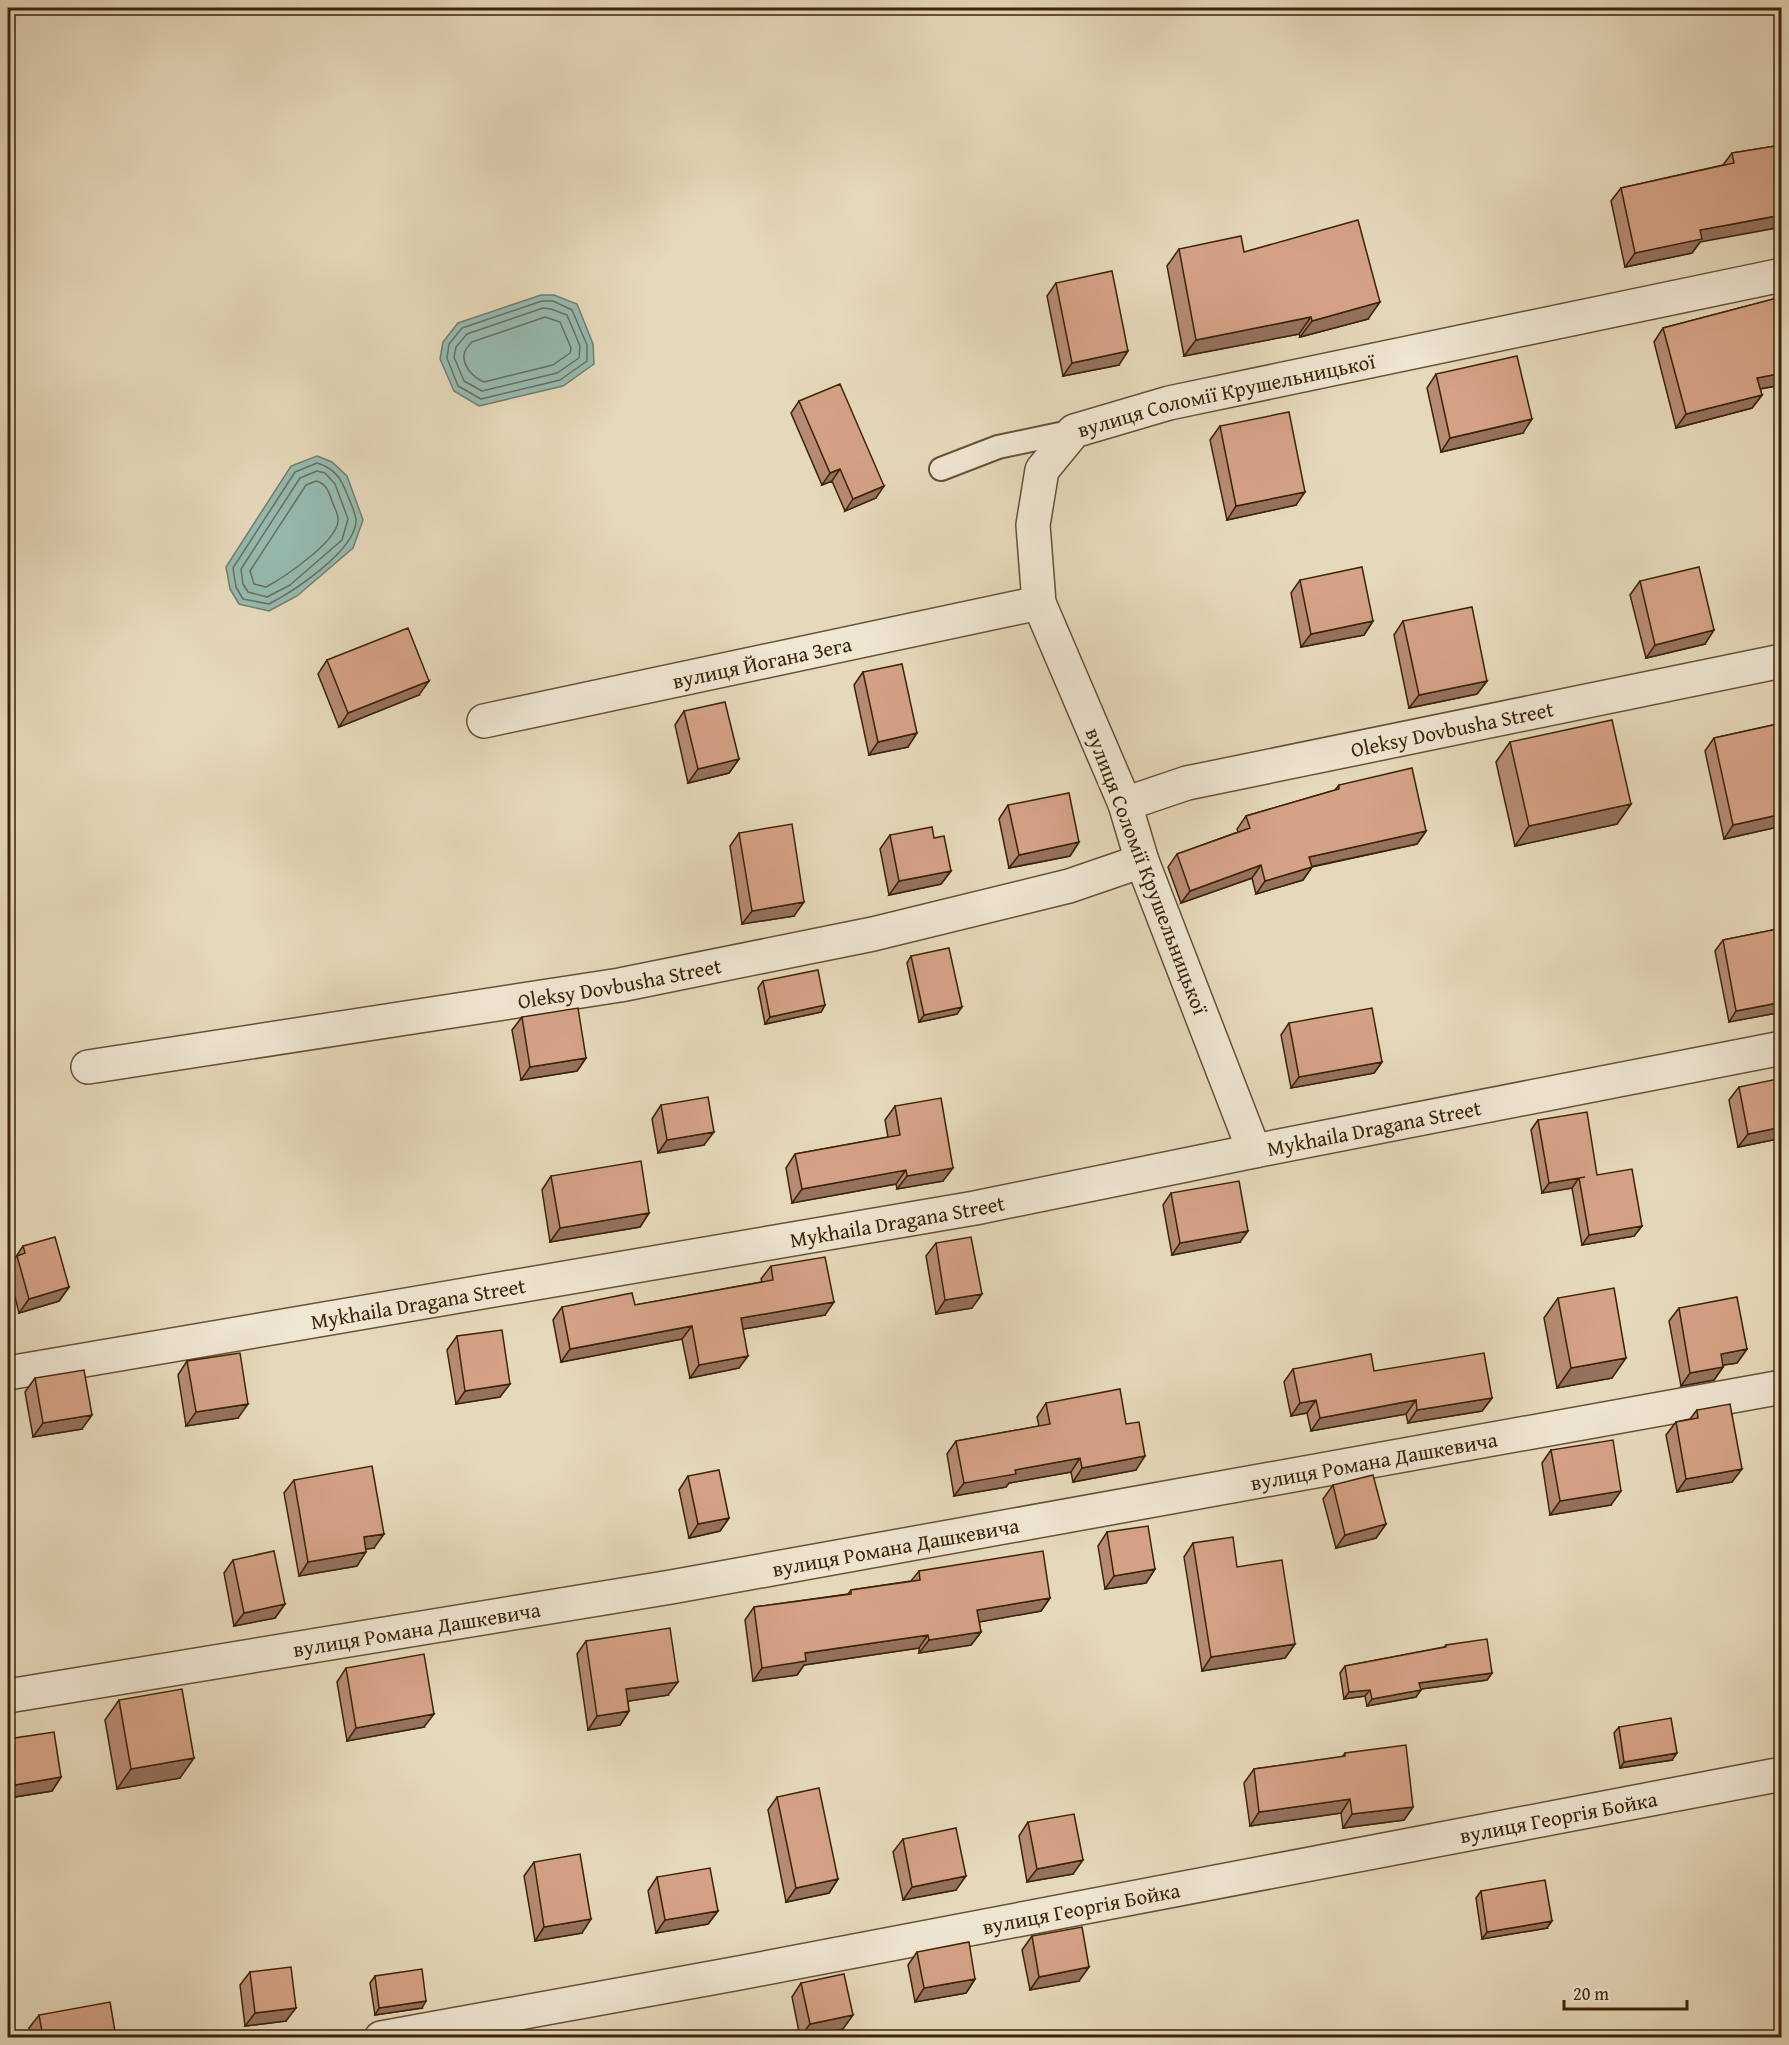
<svg xmlns="http://www.w3.org/2000/svg" width="1789" height="2045" viewBox="0 0 1789 2045" font-family="'Gentium Book Plus',serif">
	<style>
		.water { fill: #96bab1; stroke: #727e6d; stroke-width: 1.5 }
		.lines { fill: none; stroke-linecap: round; stroke-linejoin: round }
		.shore { stroke: #696f5c; stroke-width: 1.5 }
		.lane-casing { stroke: #665135; stroke-width: 26 }
		.street-casing { stroke: #665135; stroke-width: 36 }
		.lane { stroke: #efe6d3; stroke-width: 22 }
		.street { stroke: #efe6d3; stroke-width: 33 }
		.wall { fill: #b78b73; stroke: #3c2408; stroke-width: 1.5 }
		.shaded-wall { fill: #95715e; stroke: #3c2408; stroke-width: 1.5 }
		.building { fill: #d5a286; stroke: #3c2408; stroke-width: 1.5 }
		.labels { text-anchor: middle; dominant-baseline: central; stroke-width: 6; stroke-linejoin: round; paint-order: stroke }
		.street-label { font-size: 21px; fill: #3c2408; stroke: #efe6d3 }
	</style>
	<rect width="100%" height="100%" fill="#e6d9bb"/>
	<filter id="stains"><feTurbulence type="fractalNoise" baseFrequency=".00333" numOctaves="4"/><feColorMatrix values="0 0 0 0 .2 0 0 0 0 .09 0 0 0 0 .02 0 0 0 .5 -.17"/></filter>
	<radialGradient id="worn" r=".72"><stop offset=".6" stop-color="#630" stop-opacity="0"/><stop offset="1" stop-color="#630" stop-opacity=".3"/></radialGradient>
	<path class="water" d="M 541,295 L 554,295 L 577,304 L 593,344 L 594,364 L 563,386 L 479,406 L 454,391 L 440,359 L 443,342 L 458,323 Z
		M 317,456 L 332,462 L 347,476 L 363,520 L 353,548 L 297,596 L 269,611 L 239,604 L 230,589 L 226,567 L 291,466 Z"/>
	<g class="lines">
		<path class="shore" d="M 542,301 L 553,301 L 572,310 L 587,345 L 587,361 L 560,380 L 481,399 L 458,386 L 447,358 L 449,344 L 462,328 Z
			M 543,308 L 551,309 L 567,315 L 580,346 L 579,358 L 557,373 L 482,391 L 464,381 L 454,357 L 456,347 L 467,334 Z
			M 545,317 L 560,322 L 571,348 L 570,353 L 553,365 L 484,382 C 474,378 463,367 464,355 C 464,350 469,345 472,342 Z
			M 317,463 C 334,468 341,478 347,494 C 350,502 356,513 356,521 C 355,551 294,591 269,604 L 243,599 L 236,587 L 233,568 L 295,472 Z
			M 317,471 L 325,473 L 335,484 L 348,519 L 342,540 L 290,585 L 267,597 L 248,592 L 243,584 L 241,569 L 300,478 Z
			M 316,481 C 326,483 329,492 332,501 C 334,507 338,513 338,519 C 340,540 283,578 266,587 L 254,584 L 250,571 L 306,485 Z"/>
		<defs>
			<path id="lane" d="M 941,469 L 998,447 L 1074,431"/>
			<g id="street">
				<path id="s1" d="M 484,721 L 1039,603"/>
				<path id="s2" d="M 1125,804 L 1187,783 L 1782,661"/>
				<path id="s3" d="M 88,1067 L 620,985 L 873,934 L 1069,886 L 1142,861"/>
				<path id="s4" d="M 1254,1151 L 1142,861 L 1125,804 L 1039,603 L 1033,525 L 1042,470 L 1074,431 L 1169,403 L 1782,275"/>
				<path id="s5" d="M 8,1373 L 975,1208 L 1254,1151 L 1782,1048"/>
				<path id="s6" d="M 8,1696 L 671,1587 L 1782,1387"/>
				<path id="s7" d="M 381,2038 L 739,1973 L 1782,1774"/>
			</g>
		</defs>
		<use href="#lane" class="lane-casing"/>
		<use href="#street" class="street-casing"/>
		<use href="#lane" class="lane"/>
		<use href="#street" class="street"/>
	</g>
	<path class="wall" d="M 1782,145 L 1700,242 L 1692,253 L 1625,267 L 1611,201 L 1621,188 L 1723,165 L 1732,153 Z
		M 1179,249 L 1244,252 L 1368,319 L 1300,337 L 1299,334 L 1184,356 L 1167,266 Z
		M 1056,283 L 1119,365 L 1063,376 L 1047,296 Z
		M 1780,291 L 1782,291 L 1782,385 L 1760,389 L 1762,395 L 1752,408 L 1676,428 L 1654,342 L 1663,328 L 1774,299 Z
		M 1436,374 L 1523,433 L 1441,452 L 1427,388 Z
		M 799,401 L 876,498 L 845,511 L 832,481 L 822,485 L 791,413 Z
		M 1220,426 L 1296,505 L 1227,520 L 1210,440 Z
		M 1300,580 L 1373,621 L 1364,635 L 1301,647 L 1291,593 Z
		M 1640,581 L 1705,644 L 1646,658 L 1630,595 Z
		M 1403,621 L 1487,681 L 1477,694 L 1409,708 L 1394,635 Z
		M 327,660 L 419,695 L 339,727 L 318,674 Z
		M 863,672 L 908,747 L 869,755 L 854,685 Z
		M 1782,708 L 1782,826 L 1724,839 L 1705,751 L 1714,738 L 1777,724 L 1775,717 Z
		M 684,711 L 739,759 L 729,773 L 688,783 L 675,725 Z
		M 1510,742 L 1631,804 L 1617,824 L 1515,846 L 1496,762 Z
		M 1339,785 L 1426,831 L 1417,844 L 1312,867 L 1303,880 L 1256,894 L 1252,878 L 1181,903 L 1168,867 L 1177,854 L 1238,832 L 1237,829 L 1246,816 L 1335,790 Z
		M 1008,805 L 1079,842 L 1070,856 L 1009,868 L 999,819 Z
		M 739,833 L 794,916 L 742,924 L 730,846 Z
		M 890,835 L 934,838 L 951,871 L 941,884 L 889,895 L 880,849 Z
		M 1782,928 L 1782,1012 L 1729,1022 L 1715,951 L 1723,940 Z
		M 911,956 L 957,1014 L 919,1022 L 907,963 Z
		M 763,981 L 825,1005 L 821,1012 L 765,1024 L 758,988 Z
		M 522,1017 L 586,1058 L 577,1071 L 521,1080 L 512,1030 Z
		M 1289,1023 L 1382,1062 L 1374,1073 L 1291,1088 L 1281,1035 Z
		M 1739,1087 L 1782,1138 L 1738,1147 L 1729,1100 Z
		M 661,1105 L 704,1145 L 658,1153 L 652,1119 Z
		M 895,1106 L 943,1181 L 897,1189 L 896,1184 L 792,1203 L 786,1168 L 795,1154 L 888,1137 L 885,1120 Z
		M 1538,1120 L 1597,1175 L 1642,1226 L 1634,1236 L 1582,1245 L 1572,1188 L 1542,1193 L 1531,1130 Z
		M 551,1176 L 649,1213 L 640,1227 L 550,1242 L 542,1190 Z
		M 1171,1193 L 1240,1242 L 1172,1255 L 1163,1205 Z
		M 936,1243 L 972,1308 L 936,1314 L 926,1256 Z
		M 23,1246 L 69,1287 L 59,1301 L 19,1313 L 8,1269 Z
		M 771,1266 L 825,1315 L 743,1329 L 739,1368 L 690,1378 L 682,1339 L 561,1362 L 553,1320 L 562,1307 L 635,1305 L 762,1282 L 761,1279 Z
		M 1558,1298 L 1612,1378 L 1557,1388 L 1544,1318 Z
		M 1679,1308 L 1747,1349 L 1737,1363 L 1723,1365 L 1723,1367 L 1714,1380 L 1681,1386 L 1669,1321 Z
		M 457,1336 L 500,1397 L 456,1404 L 447,1350 Z
		M 187,1361 L 238,1418 L 186,1426 L 178,1375 Z
		M 1293,1369 L 1374,1371 L 1492,1398 L 1482,1411 L 1408,1423 L 1406,1414 L 1311,1431 L 1307,1413 L 1291,1416 L 1284,1382 Z
		M 35,1378 L 82,1429 L 33,1437 L 25,1392 Z
		M 1046,1403 L 1126,1424 L 1136,1470 L 1073,1482 L 1071,1472 L 1009,1483 L 1006,1487 L 954,1496 L 947,1454 L 956,1441 L 1039,1426 L 1037,1417 Z
		M 1697,1410 L 1732,1482 L 1677,1492 L 1666,1435 L 1676,1422 L 1690,1419 Z
		M 1551,1450 L 1611,1505 L 1550,1515 L 1542,1463 Z
		M 688,1476 L 729,1518 L 720,1531 L 689,1538 L 679,1490 Z
		M 294,1480 L 374,1548 L 366,1549 L 357,1566 L 299,1576 L 284,1493 Z
		M 1333,1485 L 1386,1524 L 1376,1538 L 1336,1548 L 1323,1499 Z
		M 1107,1532 L 1155,1569 L 1146,1583 L 1105,1589 L 1098,1546 Z
		M 1193,1543 L 1237,1567 L 1295,1644 L 1285,1658 L 1202,1671 L 1184,1557 Z
		M 233,1560 L 285,1604 L 275,1618 L 234,1626 L 224,1573 Z
		M 919,1571 L 1050,1598 L 1041,1611 L 979,1622 L 981,1632 L 971,1645 L 919,1653 L 919,1648 L 804,1665 L 797,1675 L 753,1681 L 745,1620 L 754,1607 L 848,1594 L 851,1590 L 911,1581 Z
		M 586,1641 L 668,1695 L 628,1701 L 629,1711 L 620,1725 L 588,1730 L 577,1654 Z
		M 1446,1645 L 1492,1673 L 1487,1680 L 1420,1689 L 1416,1697 L 1367,1706 L 1365,1696 L 1344,1699 L 1340,1673 L 1345,1666 L 1444,1647 Z
		M 346,1668 L 424,1727 L 347,1741 L 337,1682 Z
		M 119,1700 L 180,1778 L 117,1789 L 105,1720 Z
		M 1619,1727 L 1672,1760 L 1620,1768 L 1614,1733 Z
		M 8,1739 L 61,1777 L 52,1791 L 8,1798 Z
		M 1345,1753 L 1413,1807 L 1404,1820 L 1343,1828 L 1341,1813 L 1250,1826 L 1244,1783 L 1254,1769 L 1342,1757 Z
		M 777,1797 L 838,1879 L 829,1893 L 786,1902 L 768,1810 Z
		M 1028,1822 L 1073,1874 L 1027,1882 L 1019,1836 Z
		M 903,1839 L 956,1890 L 903,1900 L 893,1852 Z
		M 534,1862 L 582,1933 L 535,1941 L 524,1876 Z
		M 657,1877 L 718,1911 L 708,1924 L 656,1933 L 648,1891 Z
		M 1481,1891 L 1547,1928 L 1482,1939 L 1476,1898 Z
		M 1032,1936 L 1079,1981 L 1030,1990 L 1022,1950 Z
		M 917,1952 L 975,1979 L 966,1993 L 915,2002 L 908,1965 Z
		M 250,1972 L 286,2021 L 245,2026 L 240,1985 Z
		M 375,1976 L 422,2008 L 375,2015 L 370,1983 Z
		M 801,1983 L 843,2029 L 800,2037 L 792,1997 Z
		M 39,2015 L 116,2037 L 31,2037 L 29,2028 Z"/>
	<path class="shaded-wall" d="M 1782,215 L 1782,227 L 1700,242 L 1692,253 L 1625,267 L 1635,253 L 1700,230 Z
		M 1380,302 L 1368,319 L 1300,337 L 1312,321 Z
		M 1311,317 L 1299,334 L 1184,356 L 1196,340 Z
		M 1128,351 L 1119,365 L 1063,376 L 1072,363 Z
		M 1782,373 L 1782,385 L 1748,391 L 1757,378 Z
		M 1762,395 L 1752,408 L 1676,428 L 1686,414 Z
		M 1532,419 L 1523,433 L 1441,452 L 1450,438 Z
		M 840,469 L 832,481 L 822,485 L 830,473 Z
		M 884,486 L 876,498 L 845,511 L 853,499 Z
		M 1305,492 L 1296,505 L 1227,520 L 1236,506 Z
		M 1373,621 L 1364,635 L 1301,647 L 1311,634 Z
		M 1714,630 L 1705,644 L 1646,658 L 1655,645 Z
		M 429,681 L 419,695 L 339,727 L 348,713 Z
		M 1487,681 L 1477,694 L 1409,708 L 1419,695 Z
		M 917,733 L 908,747 L 869,755 L 878,742 Z
		M 739,759 L 729,773 L 688,783 L 698,769 Z
		M 1631,804 L 1617,824 L 1515,846 L 1529,826 Z
		M 1782,814 L 1782,826 L 1724,839 L 1733,825 Z
		M 1426,831 L 1417,844 L 1300,869 L 1309,857 Z
		M 1079,842 L 1070,856 L 1009,868 L 1019,855 Z
		M 1261,865 L 1252,878 L 1181,903 L 1190,891 Z
		M 1312,867 L 1303,880 L 1256,894 L 1265,881 Z
		M 951,871 L 941,884 L 889,895 L 899,881 Z
		M 804,902 L 794,916 L 742,924 L 752,911 Z
		M 1782,1002 L 1782,1012 L 1729,1022 L 1736,1011 Z
		M 825,1005 L 821,1012 L 765,1024 L 770,1017 Z
		M 962,1007 L 957,1014 L 919,1022 L 924,1015 Z
		M 14,1009 L 8,1018 L 8,1010 Z
		M 586,1058 L 577,1071 L 521,1080 L 530,1067 Z
		M 1382,1062 L 1374,1073 L 1291,1088 L 1299,1077 Z
		M 1782,1127 L 1782,1138 L 1738,1147 L 1748,1134 Z
		M 714,1132 L 704,1145 L 658,1153 L 667,1140 Z
		M 953,1168 L 943,1181 L 897,1189 L 907,1176 Z
		M 906,1170 L 896,1184 L 792,1203 L 802,1189 Z
		M 1579,1178 L 1572,1188 L 1542,1193 L 1549,1183 Z
		M 649,1213 L 640,1227 L 550,1242 L 560,1228 Z
		M 1642,1226 L 1634,1236 L 1582,1245 L 1589,1235 Z
		M 1248,1231 L 1240,1242 L 1172,1255 L 1180,1243 Z
		M 69,1287 L 59,1301 L 19,1313 L 29,1299 Z
		M 982,1294 L 972,1308 L 936,1314 L 945,1300 Z
		M 834,1302 L 825,1315 L 732,1331 L 741,1318 Z
		M 692,1326 L 682,1339 L 561,1362 L 570,1349 Z
		M 1747,1349 L 1737,1363 L 1711,1367 L 1721,1354 Z
		M 748,1356 L 739,1368 L 690,1378 L 699,1365 Z
		M 1626,1358 L 1612,1378 L 1557,1388 L 1571,1368 Z
		M 1723,1367 L 1714,1380 L 1681,1386 L 1690,1373 Z
		M 510,1384 L 500,1397 L 456,1404 L 465,1391 Z
		M 1492,1398 L 1482,1411 L 1408,1423 L 1417,1410 Z
		M 1316,1400 L 1307,1413 L 1291,1416 L 1300,1403 Z
		M 1416,1400 L 1406,1414 L 1311,1431 L 1320,1418 Z
		M 248,1404 L 238,1418 L 186,1426 L 196,1412 Z
		M 92,1415 L 82,1429 L 33,1437 L 43,1423 Z
		M 1145,1456 L 1136,1470 L 1073,1482 L 1082,1468 Z
		M 1080,1458 L 1071,1472 L 1009,1483 L 1006,1487 L 954,1496 L 964,1483 L 1015,1470 Z
		M 1742,1469 L 1732,1482 L 1677,1492 L 1686,1479 Z
		M 1621,1491 L 1611,1505 L 1550,1515 L 1560,1501 Z
		M 729,1518 L 720,1531 L 689,1538 L 698,1524 Z
		M 1386,1524 L 1376,1538 L 1336,1548 L 1345,1535 Z
		M 384,1534 L 374,1548 L 354,1551 L 364,1537 Z
		M 366,1552 L 357,1566 L 299,1576 L 308,1562 Z
		M 1155,1569 L 1146,1583 L 1105,1589 L 1114,1576 Z
		M 1050,1598 L 1041,1611 L 968,1624 L 977,1610 Z
		M 285,1604 L 275,1618 L 234,1626 L 244,1613 Z
		M 981,1632 L 971,1645 L 919,1653 L 929,1640 Z
		M 928,1635 L 919,1648 L 804,1665 L 797,1675 L 753,1681 L 762,1668 L 805,1653 Z
		M 1295,1644 L 1285,1658 L 1202,1671 L 1211,1657 Z
		M 1492,1673 L 1487,1680 L 1414,1690 L 1419,1683 Z
		M 678,1682 L 668,1695 L 616,1703 L 626,1689 Z
		M 1370,1690 L 1365,1696 L 1344,1699 L 1349,1692 Z
		M 1421,1690 L 1416,1697 L 1367,1706 L 1372,1699 Z
		M 629,1711 L 620,1725 L 588,1730 L 597,1716 Z
		M 434,1714 L 424,1727 L 347,1741 L 356,1728 Z
		M 1677,1753 L 1672,1760 L 1620,1768 L 1624,1762 Z
		M 194,1758 L 180,1778 L 117,1789 L 131,1769 Z
		M 61,1777 L 52,1791 L 8,1798 L 8,1796 L 15,1785 Z
		M 1350,1799 L 1341,1813 L 1250,1826 L 1259,1812 Z
		M 1413,1807 L 1404,1820 L 1343,1828 L 1352,1814 Z
		M 1083,1860 L 1073,1874 L 1027,1882 L 1037,1869 Z
		M 966,1876 L 956,1890 L 903,1900 L 912,1887 Z
		M 838,1879 L 829,1893 L 786,1902 L 796,1888 Z
		M 718,1911 L 708,1924 L 656,1933 L 665,1920 Z
		M 591,1919 L 582,1933 L 535,1941 L 544,1927 Z
		M 1552,1921 L 1547,1928 L 1482,1939 L 1487,1932 Z
		M 1089,1967 L 1079,1981 L 1030,1990 L 1039,1977 Z
		M 975,1979 L 966,1993 L 915,2002 L 924,1988 Z
		M 426,2001 L 422,2008 L 375,2015 L 379,2008 Z
		M 296,2008 L 286,2021 L 245,2026 L 255,2013 Z
		M 853,2015 L 843,2029 L 800,2037 L 810,2024 Z"/>
	<path class="building" d="M 1782,145 L 1782,215 L 1700,230 L 1702,239 L 1635,253 L 1621,188 L 1734,163 L 1732,153 Z
		M 1358,220 L 1380,302 L 1312,321 L 1311,317 L 1196,340 L 1179,249 L 1241,236 L 1244,252 Z
		M 1112,271 L 1128,351 L 1072,363 L 1056,283 Z
		M 1780,291 L 1782,291 L 1782,373 L 1757,378 L 1762,395 L 1686,414 L 1663,328 L 1781,297 Z
		M 1517,356 L 1532,419 L 1450,438 L 1436,374 Z
		M 840,384 L 884,486 L 853,499 L 840,469 L 830,473 L 799,401 Z
		M 1289,412 L 1305,492 L 1236,506 L 1220,426 Z
		M 1362,567 L 1373,621 L 1311,634 L 1300,580 Z
		M 1699,567 L 1714,630 L 1655,645 L 1640,581 Z
		M 1472,607 L 1487,681 L 1419,695 L 1403,621 Z
		M 408,628 L 429,681 L 348,713 L 327,660 Z
		M 902,664 L 917,733 L 878,742 L 863,672 Z
		M 725,702 L 739,759 L 698,769 L 684,711 Z
		M 1612,720 L 1631,804 L 1529,826 L 1510,742 Z
		M 1782,723 L 1782,814 L 1733,825 L 1714,738 Z
		M 1412,768 L 1426,831 L 1309,857 L 1312,867 L 1265,881 L 1261,865 L 1190,891 L 1177,854 L 1250,828 L 1246,816 L 1339,789 L 1339,785 Z
		M 1069,793 L 1079,842 L 1019,855 L 1008,805 Z
		M 792,824 L 804,902 L 752,911 L 739,833 Z
		M 932,827 L 934,838 L 944,836 L 951,871 L 899,881 L 890,835 Z
		M 1782,928 L 1782,1002 L 1736,1011 L 1723,940 Z
		M 949,948 L 962,1007 L 924,1015 L 911,956 Z
		M 818,970 L 825,1005 L 770,1017 L 763,981 Z
		M 8,981 L 14,1009 L 8,1010 Z
		M 578,1008 L 586,1058 L 530,1067 L 522,1017 Z
		M 1372,1008 L 1382,1062 L 1299,1077 L 1289,1023 Z
		M 1782,1078 L 1782,1127 L 1748,1134 L 1739,1087 Z
		M 708,1097 L 714,1132 L 667,1140 L 661,1105 Z
		M 941,1098 L 953,1168 L 907,1176 L 906,1170 L 802,1189 L 795,1154 L 900,1135 L 895,1106 Z
		M 1587,1112 L 1597,1175 L 1632,1169 L 1642,1226 L 1589,1235 L 1579,1178 L 1585,1177 L 1549,1183 L 1538,1120 Z
		M 641,1161 L 649,1213 L 560,1228 L 551,1176 Z
		M 1239,1181 L 1248,1231 L 1180,1243 L 1171,1193 Z
		M 55,1237 L 69,1287 L 29,1299 L 17,1256 L 25,1253 L 23,1246 Z
		M 971,1237 L 982,1294 L 945,1300 L 936,1243 Z
		M 825,1257 L 834,1302 L 741,1318 L 748,1356 L 699,1365 L 692,1326 L 570,1349 L 562,1307 L 632,1293 L 635,1305 L 773,1280 L 771,1266 Z
		M 1614,1288 L 1626,1358 L 1571,1368 L 1558,1298 Z
		M 1737,1297 L 1747,1349 L 1721,1354 L 1723,1367 L 1690,1373 L 1679,1308 Z
		M 502,1330 L 510,1384 L 465,1391 L 457,1336 Z
		M 240,1353 L 248,1404 L 196,1412 L 187,1361 Z
		M 1484,1353 L 1492,1398 L 1417,1410 L 1416,1400 L 1320,1418 L 1316,1400 L 1300,1403 L 1293,1369 L 1371,1354 L 1374,1371 Z
		M 84,1370 L 92,1415 L 43,1423 L 35,1378 Z
		M 1120,1389 L 1126,1424 L 1139,1422 L 1145,1456 L 1082,1468 L 1080,1458 L 1015,1470 L 1016,1474 L 964,1483 L 956,1441 L 1050,1424 L 1046,1403 Z
		M 1730,1404 L 1742,1469 L 1686,1479 L 1676,1422 L 1698,1418 L 1697,1410 Z
		M 1613,1440 L 1621,1491 L 1560,1501 L 1551,1450 Z
		M 372,1466 L 384,1534 L 364,1537 L 366,1552 L 308,1562 L 294,1480 Z
		M 719,1470 L 729,1518 L 698,1524 L 688,1476 Z
		M 1373,1475 L 1386,1524 L 1345,1535 L 1333,1485 Z
		M 1148,1526 L 1155,1569 L 1114,1576 L 1107,1532 Z
		M 1233,1537 L 1237,1567 L 1282,1560 L 1295,1644 L 1211,1657 L 1193,1543 Z
		M 274,1551 L 285,1604 L 244,1613 L 233,1560 Z
		M 1043,1551 L 1050,1598 L 977,1610 L 981,1632 L 929,1640 L 928,1635 L 805,1653 L 806,1661 L 762,1668 L 754,1607 L 851,1594 L 851,1590 L 920,1580 L 919,1571 Z
		M 670,1628 L 678,1682 L 626,1689 L 629,1711 L 597,1716 L 586,1641 Z
		M 1487,1639 L 1492,1673 L 1419,1683 L 1421,1690 L 1372,1699 L 1370,1690 L 1349,1692 L 1345,1666 L 1446,1647 L 1446,1645 Z
		M 424,1654 L 434,1714 L 356,1728 L 346,1668 Z
		M 182,1689 L 194,1758 L 131,1769 L 119,1700 Z
		M 1671,1718 L 1677,1753 L 1624,1762 L 1619,1727 Z
		M 54,1732 L 61,1777 L 15,1785 L 8,1739 Z
		M 1406,1745 L 1413,1807 L 1352,1814 L 1350,1799 L 1259,1812 L 1254,1769 L 1345,1756 L 1345,1753 Z
		M 819,1788 L 838,1879 L 796,1888 L 777,1797 Z
		M 1074,1814 L 1083,1860 L 1037,1869 L 1028,1822 Z
		M 956,1828 L 966,1876 L 912,1887 L 903,1839 Z
		M 580,1854 L 591,1919 L 544,1927 L 534,1862 Z
		M 710,1868 L 718,1911 L 665,1920 L 657,1877 Z
		M 1545,1880 L 1552,1921 L 1487,1932 L 1481,1891 Z
		M 1082,1927 L 1089,1967 L 1039,1977 L 1032,1936 Z
		M 969,1942 L 975,1979 L 924,1988 L 917,1952 Z
		M 291,1967 L 296,2008 L 255,2013 L 250,1972 Z
		M 422,1969 L 426,2001 L 379,2008 L 375,1976 Z
		M 844,1974 L 853,2015 L 810,2024 L 801,1983 Z
		M 110,2002 L 116,2037 L 43,2037 L 39,2015 Z"/>
	<g class="labels">
		<g class="street-label">
			<text stroke="none"><textPath href="#s4" startOffset="930">вулиця Соломії Крушельницької</textPath></text>
			<text stroke="none"><textPath href="#s1" startOffset="284">вулиця Йогана Зега</textPath></text>
			<text stroke="none"><textPath href="#s2" startOffset="336">Oleksy Dovbusha Street</textPath></text>
			<text transform="translate(1147 871) rotate(69)">вулиця Соломії Крушельницької</text>
			<text stroke="none"><textPath href="#s3" startOffset="538">Oleksy Dovbusha Street</textPath></text>
			<text stroke="none"><textPath href="#s5" startOffset="1388">Mykhaila Dragana Street</textPath></text>
			<text stroke="none"><textPath href="#s5" startOffset="902">Mykhaila Dragana Street</textPath></text>
			<text stroke="none"><textPath href="#s5" startOffset="416">Mykhaila Dragana Street</textPath></text>
			<text stroke="none"><textPath href="#s6" startOffset="1386">вулиця Романа Дашкевича</textPath></text>
			<text stroke="none"><textPath href="#s6" startOffset="900">вулиця Романа Дашкевича</textPath></text>
			<text stroke="none"><textPath href="#s6" startOffset="414">вулиця Романа Дашкевича</textPath></text>
			<text stroke="none"><textPath href="#s7" startOffset="1198">вулиця Георгія Бойка</textPath></text>
			<text stroke="none"><textPath href="#s7" startOffset="712">вулиця Георгія Бойка</textPath></text>
		</g>
	</g>
	<rect width="1789" height="2045" fill="none" stroke="#e6d9bb" stroke-width="30"/>
	<rect x="9" y="9" width="1771" height="2027" fill="none" stroke="#3c2408" stroke-width="3"/>
	<rect x="15" y="15" width="1759" height="2015" fill="none" stroke="#3c2408" stroke-width="1.5"/>
	<path d="M1564 2000v9h123v-9" fill="none" stroke="#3c2408" stroke-width="3"/>
	<text x="1573" y="2000" font-size="18" fill="#3c2408" stroke="#efe6d3" stroke-width="4.5" paint-order="stroke">20 m</text>
	<rect width="100%" height="100%" filter="url(#stains)"/>
	<rect width="100%" height="100%" fill="url(#worn)"/>
</svg>
